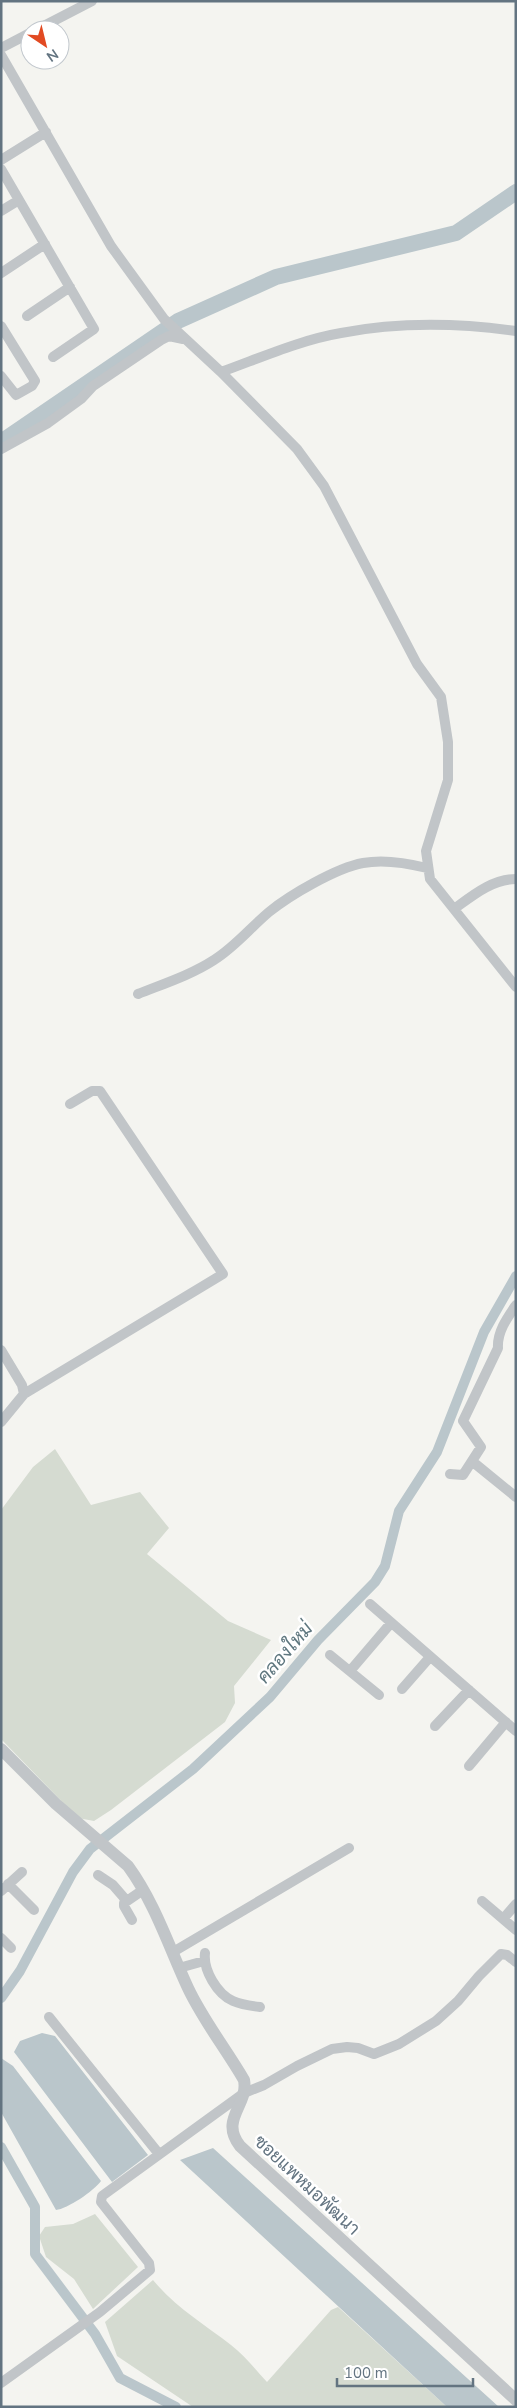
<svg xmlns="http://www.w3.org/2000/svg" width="517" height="2408" viewBox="0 0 517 2408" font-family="'Nunito Sans',Sarabun,sans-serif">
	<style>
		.green { fill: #d5dbd1 }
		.water { fill: #bac6cb }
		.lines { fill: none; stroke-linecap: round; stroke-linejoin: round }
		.canal { stroke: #bac6cb; stroke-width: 10 }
		.river { stroke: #bac6cb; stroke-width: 16 }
		.minor { stroke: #c1c5c8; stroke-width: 10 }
		.tertiary { stroke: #c1c5c8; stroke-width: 12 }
		.labels { text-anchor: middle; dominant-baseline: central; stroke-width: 5; stroke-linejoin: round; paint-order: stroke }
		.street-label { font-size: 18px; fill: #637481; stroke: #fff }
		.water-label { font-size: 19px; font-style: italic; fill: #5f777f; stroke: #fff }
	</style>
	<rect width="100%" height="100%" fill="#f4f4f0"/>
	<path class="green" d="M 55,1449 L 91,1505 L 140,1492 L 169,1528 L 147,1554 L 228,1621 L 271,1640 L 234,1686 L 235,1703 L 225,1722 L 111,1810 L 94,1821 L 78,1818 L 1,1739 L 1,1510 L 33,1467 Z
		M 95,2214 L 138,2267 L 93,2309 L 74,2279 L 46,2257 L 39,2236 L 45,2227 L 73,2224 Z
		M 153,2280 C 175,2307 204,2324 231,2345 C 244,2355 256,2370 267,2382 L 331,2310 L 338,2307 L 447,2407 L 193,2407 L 117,2356 L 105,2322 Z"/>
	<path class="water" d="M 42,2033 L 55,2036 L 148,2155 L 112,2182 L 14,2052 L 20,2041 Z
		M 1,2058 L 13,2066 L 101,2181 C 94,2191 67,2209 56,2210 L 1,2112 Z
		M 213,2148 L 499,2407 L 447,2407 L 180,2160 Z"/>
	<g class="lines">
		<path class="canal" d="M 1,1998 L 20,1971 L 73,1872 L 90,1849 L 193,1769 L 270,1697 L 318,1640 L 375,1582 L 385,1566 L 399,1511 L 437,1452 L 484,1332 L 516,1276
			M 1,2147 L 35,2207 L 35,2254 L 95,2334 L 120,2378 L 176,2407"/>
		<path class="river" d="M 1,442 L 178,321 L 276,277 L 456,233 L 516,192"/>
		<path class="minor" d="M 36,30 L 92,1
			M 1,48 L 30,33
			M 1,55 L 111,246 L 164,319 L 221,372 L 297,449 L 324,486 L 417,664 L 441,697 L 448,742 L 448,780 L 426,851 L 430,879 L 516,987
			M 1,160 L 46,132
			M 1,169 L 94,329 L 53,357
			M 1,211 L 19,200
			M 1,273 L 45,244
			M 27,316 L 70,287
			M 1,326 L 35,381 L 32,386 L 16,395 L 1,376
			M 221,372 C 260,358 300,340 341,333 C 398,322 458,323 516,331
			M 1,449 L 48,423 L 81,399 L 93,386 L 161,340 L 169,336 L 183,339
			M 454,909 C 472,896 492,879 516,879
			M 138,994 C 163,984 191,975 214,960 C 235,947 250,928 269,912 C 290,895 336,868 363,863 C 383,859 407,863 427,868
			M 1,1350 L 22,1385 L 24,1394 L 1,1422
			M 24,1394 L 223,1274 L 100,1091 L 92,1091 L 70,1104
			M 473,1462 L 516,1497
			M 450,1474 L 463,1475 L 481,1447 L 463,1421 L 498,1348 C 497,1332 507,1318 516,1305
			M 370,1604 L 516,1731
			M 330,1655 L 379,1695
			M 350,1671 L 391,1623
			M 402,1689 L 430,1657
			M 435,1726 L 469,1690
			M 469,1766 L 506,1722
			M 98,1875 L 113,1885 L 126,1900
			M 8,1884 L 34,1910
			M 1,1891 L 22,1872
			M 482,1901 L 516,1930
			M 503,1919 L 516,1904
			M 132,1920 L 124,1906 L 124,1903 L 143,1890
			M 1,1938 L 11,1948
			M 173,1952 L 349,1848
			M 205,1953 C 203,1970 217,1994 233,2001 C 242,2005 251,2006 260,2007
			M 179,1968 L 204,1961
			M 49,2017 L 159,2154
			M 1,2383 L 100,2312 L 150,2270 L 149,2263 L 101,2202 L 102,2196 L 244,2093 L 264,2085 L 297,2066 L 332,2049 L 347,2047 L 358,2048 L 374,2054 L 399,2044 L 436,2021 L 458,2001 L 479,1976 L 501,1954 L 507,1955 L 516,1962"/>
		<path class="tertiary" d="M 1,1749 L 56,1804 L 128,1866 C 155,1903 169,1947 188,1988 C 203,2020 226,2049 244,2080 C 249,2105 219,2119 240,2146 L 516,2400"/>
	</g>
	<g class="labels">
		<g class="street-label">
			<text transform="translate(307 2185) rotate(43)">ซอยแพหมอพัฒนา</text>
		</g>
		<g class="water-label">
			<text transform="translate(285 1653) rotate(-49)">คลองใหม่</text>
		</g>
	</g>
	<rect width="517" height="2408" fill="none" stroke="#637481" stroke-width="5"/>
	<g transform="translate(45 45) rotate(145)"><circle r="24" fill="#ffffff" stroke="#c1c7cd"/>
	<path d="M0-4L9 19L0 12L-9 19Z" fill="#e24a22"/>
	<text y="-8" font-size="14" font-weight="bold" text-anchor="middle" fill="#637481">N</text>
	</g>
	<path d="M337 2378v8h136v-8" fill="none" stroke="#637481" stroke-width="2.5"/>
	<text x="344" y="2378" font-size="15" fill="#637481" stroke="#ffffff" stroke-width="4" paint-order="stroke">100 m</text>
</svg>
